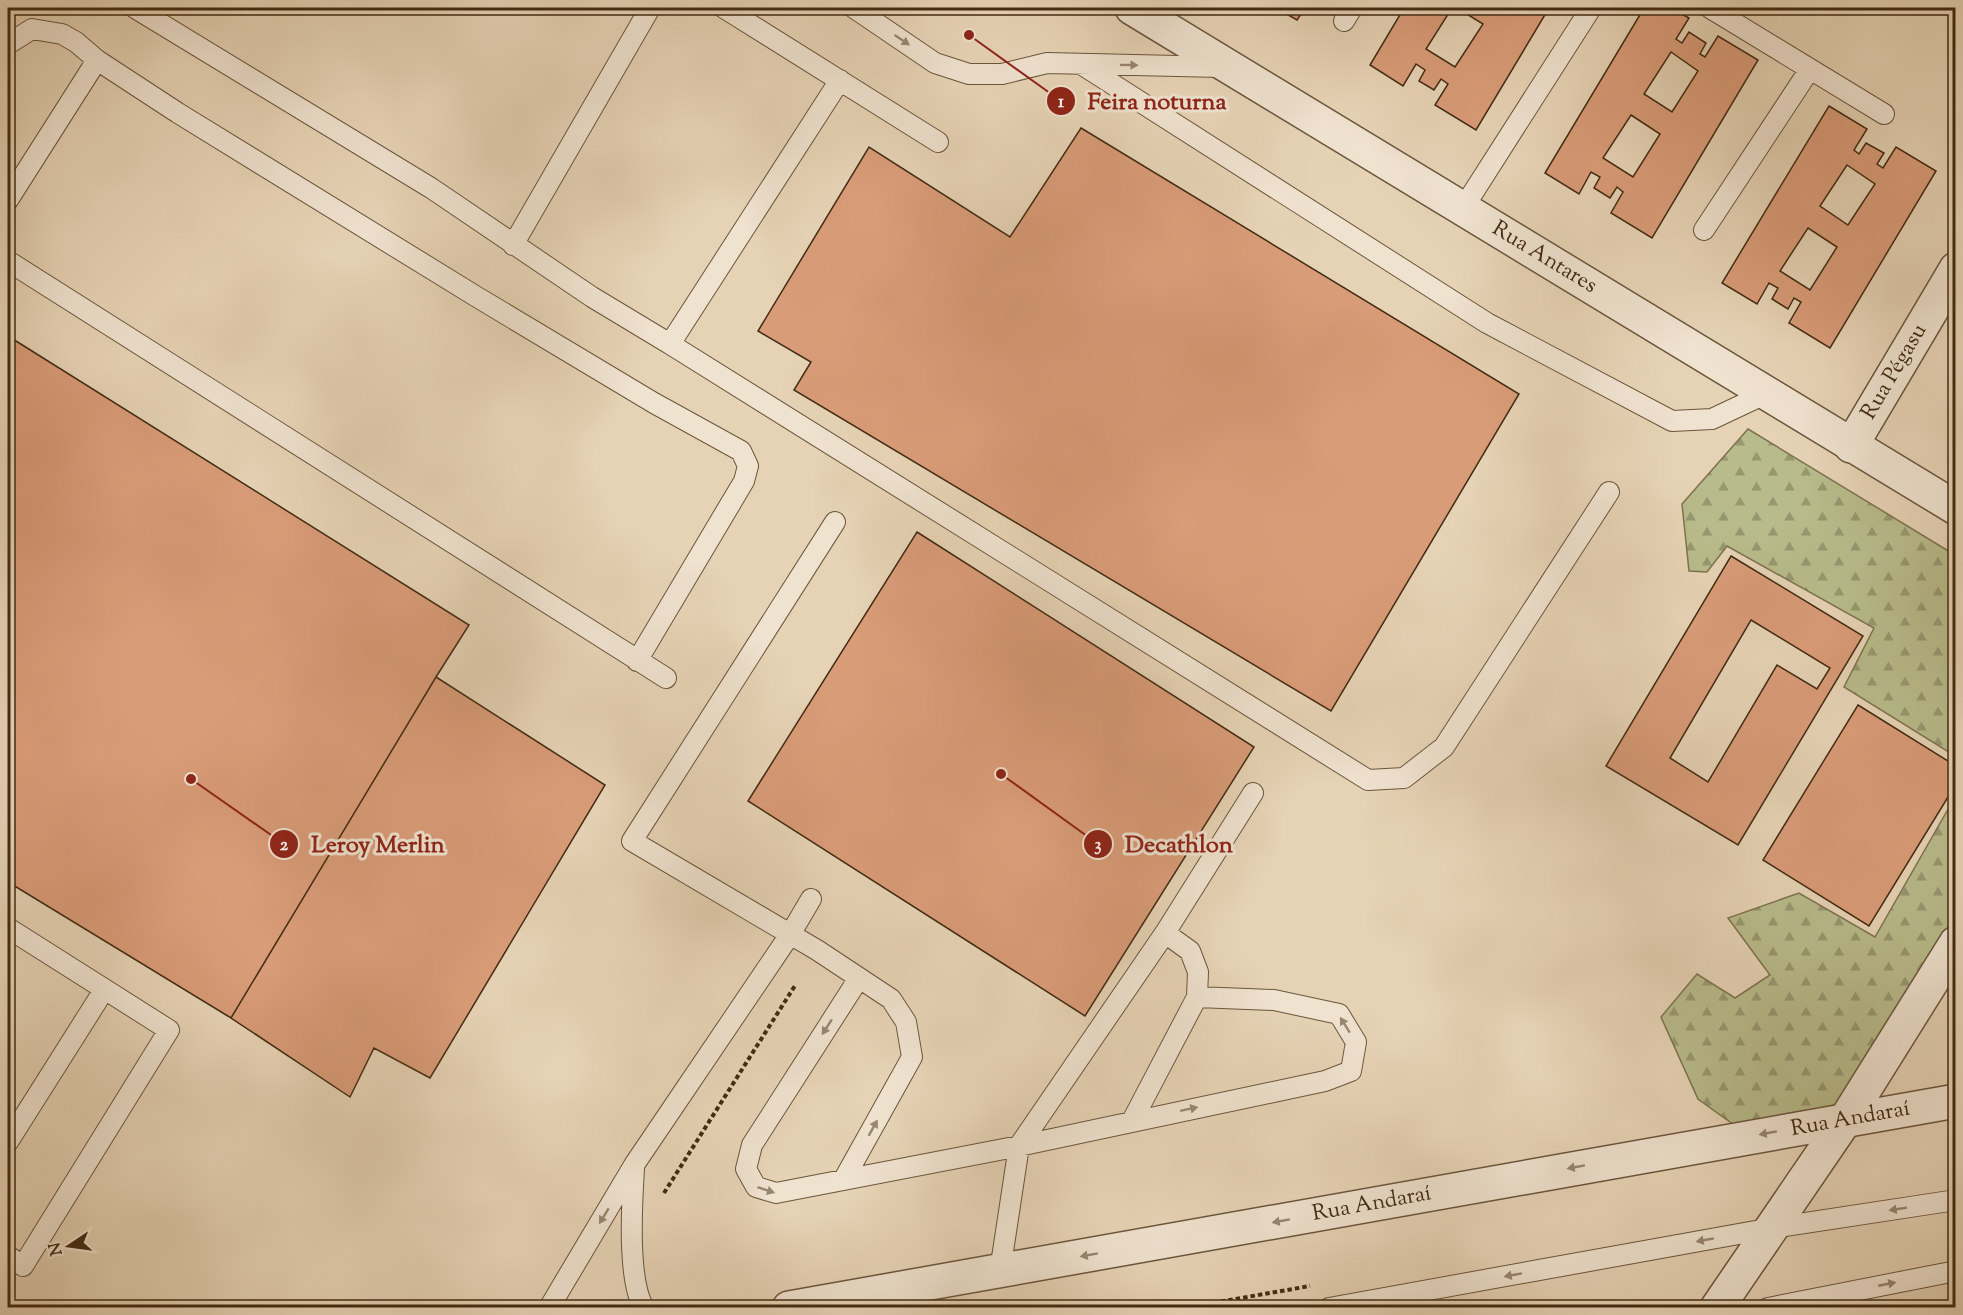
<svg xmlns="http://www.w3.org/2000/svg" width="1963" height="1315" viewBox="0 0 1963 1315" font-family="'Sorts Mill Goudy',serif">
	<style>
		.forest { fill: url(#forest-firs); stroke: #7d734f; stroke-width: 1.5 }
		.building { fill: #d99c78; stroke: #422b13; stroke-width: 1.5; fill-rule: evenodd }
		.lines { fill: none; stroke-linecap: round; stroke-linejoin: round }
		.service-casing { stroke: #6b553c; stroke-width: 22 }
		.minor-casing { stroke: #6b553c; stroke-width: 36 }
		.path { stroke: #422b13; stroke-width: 4; stroke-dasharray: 4.5 3; stroke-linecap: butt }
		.service { stroke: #efe2cf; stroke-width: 20 }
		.minor { stroke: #efe2cf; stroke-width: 33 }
		.oneway { fill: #988671 }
		.labels { text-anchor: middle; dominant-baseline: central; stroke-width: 6; stroke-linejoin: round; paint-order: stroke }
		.street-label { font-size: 22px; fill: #422b13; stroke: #efe2cf }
		.leader { fill: none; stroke: #8f2418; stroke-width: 2 }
		.callout-dot { fill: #8f2418; stroke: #efe2cf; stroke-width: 2 }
		.mark-label { font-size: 18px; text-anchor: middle; font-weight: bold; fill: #fff }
		.callout-label { font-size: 24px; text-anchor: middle; font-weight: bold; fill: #8f2418; stroke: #efe2cf; stroke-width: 6; stroke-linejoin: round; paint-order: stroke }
	</style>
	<defs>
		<pattern id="forest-firs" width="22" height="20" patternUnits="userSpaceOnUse" patternTransform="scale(1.5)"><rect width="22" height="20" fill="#b8bb8b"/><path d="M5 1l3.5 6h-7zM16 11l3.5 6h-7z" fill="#979870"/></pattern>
	</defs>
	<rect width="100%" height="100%" fill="#e6d3b5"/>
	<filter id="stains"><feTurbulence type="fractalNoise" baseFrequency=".00333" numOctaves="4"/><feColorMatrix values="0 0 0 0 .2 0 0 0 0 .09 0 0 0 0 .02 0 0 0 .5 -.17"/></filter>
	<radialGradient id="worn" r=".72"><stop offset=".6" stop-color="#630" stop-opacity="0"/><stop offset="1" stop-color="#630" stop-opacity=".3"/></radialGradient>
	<path class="forest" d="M 1748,429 L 1955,555 L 1955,756 L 1844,687 L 1874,628 L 1727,546 L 1707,572 L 1689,571 L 1682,504 Z
		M 1955,797 L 1955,917 L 1837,1106 L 1737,1127 L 1698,1099 L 1661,1017 L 1697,974 L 1735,998 L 1770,975 L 1728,918 L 1799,893 L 1875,937 Z"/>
	<path class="building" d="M 1276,8 L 1305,8 L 1297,20 Z
		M 1404,8 L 1452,8 L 1426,49 L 1455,67 L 1483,24 L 1457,8 L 1549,8 L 1476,130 L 1435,105 L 1448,84 L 1441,79 L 1434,90 L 1419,81 L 1425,70 L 1416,64 L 1403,86 L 1370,65 Z
		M 1644,8 L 1671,8 L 1689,18 L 1676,39 L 1682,43 L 1689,32 L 1706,43 L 1700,54 L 1705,57 L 1718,36 L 1758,60 L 1652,238 L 1611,213 L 1623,192 L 1617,187 L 1610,198 L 1594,188 L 1600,177 L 1591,172 L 1579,194 L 1545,173 ZM 1671,52 L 1698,71 L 1672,112 L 1644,94 ZM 1631,115 L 1660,134 L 1633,177 L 1603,158 Z
		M 1829,106 L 1867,129 L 1854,150 L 1859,154 L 1866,143 L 1884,153 L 1877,164 L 1883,168 L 1896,147 L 1936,171 L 1830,348 L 1789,323 L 1801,302 L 1794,298 L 1788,309 L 1772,299 L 1778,288 L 1769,283 L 1757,304 L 1722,283 ZM 1847,165 L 1875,184 L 1848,225 L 1820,206 ZM 1808,228 L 1837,247 L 1810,290 L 1780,271 Z
		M 1081,128 L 1519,394 L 1331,711 L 794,390 L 811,362 L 758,331 L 869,147 L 1010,237 Z
		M 8,336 L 469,625 L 436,677 L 231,1018 L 8,882 Z
		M 917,532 L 1254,747 L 1085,1016 L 748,801 Z
		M 1731,556 L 1863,636 L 1738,845 L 1606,766 ZM 1751,620 L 1830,668 L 1817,689 L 1777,665 L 1708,782 L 1670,758 Z
		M 436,677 L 605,785 L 430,1078 L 374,1048 L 350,1097 L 231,1018 Z
		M 1858,705 L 1956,766 L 1956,784 L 1869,926 L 1763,860 Z"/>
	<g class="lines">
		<defs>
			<path id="service" d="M 135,8 L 431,188 L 592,297 L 670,344 L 840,80
				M 724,8 L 938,142
				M 854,8 L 935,63 L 969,74 L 1002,74 L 1047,63 L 1221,67
				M 1710,8 L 1884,114
				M 1344,21 L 1352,8
				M 8,44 L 32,29 L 62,34 L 76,42 L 97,60 L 178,113 L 477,297 L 654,403 L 741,451 L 748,466 L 744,481 L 637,661
				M 1081,64 L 1487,323 L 1672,421 L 1712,419 L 1765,394
				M 8,200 L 97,60
				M 1462,210 L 1591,8
				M 1704,230 L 1810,69
				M 513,245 L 650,8
				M 8,261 L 666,678
				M 670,344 L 1368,780 L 1404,778 L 1444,747 L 1609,492
				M 835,522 L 632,841 L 817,950 L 891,999 L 906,1022 L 912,1057 L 844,1179
				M 8,928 L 169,1030 L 23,1266 L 8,1256
				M 859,978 L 752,1145 L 746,1169 L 756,1187 L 776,1193 L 1019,1146 L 1325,1081 L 1351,1071 L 1356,1042 L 1339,1014 L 1274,1000 L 1197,997
				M 1132,1121 L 1197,997 L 1198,972 L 1190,951 L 1165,933
				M 8,1142 L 104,990
				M 634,1168 C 632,1202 627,1280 644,1308
				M 1000,1271 L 1019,1146 L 1165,933 L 1253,793
				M 549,1308 L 634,1165 L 791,933 L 811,899
				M 1329,1308 L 1772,1228 L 1956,1200
				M 1768,1308 L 1956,1271"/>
			<g id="minor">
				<path id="s1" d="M 1132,8 L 1956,508"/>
				<path id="s2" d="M 1851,446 L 1956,269"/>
				<path id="s3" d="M 789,1308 L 1956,1101"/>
				<path d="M 1717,1308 L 1846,1119 L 1956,943"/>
			</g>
		</defs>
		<use href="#service" class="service-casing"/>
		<use href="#minor" class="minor-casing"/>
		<path class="path" d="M 664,1193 L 796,984
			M 1184,1308 L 1310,1286"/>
		<use href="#service" class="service"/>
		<use href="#minor" class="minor"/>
	</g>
	<defs><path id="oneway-solid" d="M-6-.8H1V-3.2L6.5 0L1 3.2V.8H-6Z" transform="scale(1.5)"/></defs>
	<g class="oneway">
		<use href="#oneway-solid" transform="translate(902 40) rotate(34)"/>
		<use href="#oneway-solid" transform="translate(1129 65) rotate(1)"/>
		<use href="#oneway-solid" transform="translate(1345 1025) rotate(-122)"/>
		<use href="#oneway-solid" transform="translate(827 1027) rotate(123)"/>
		<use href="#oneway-solid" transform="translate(1189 1109) rotate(-12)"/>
		<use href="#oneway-solid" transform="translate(873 1128) rotate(-61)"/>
		<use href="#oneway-solid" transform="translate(1768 1133) rotate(170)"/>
		<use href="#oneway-solid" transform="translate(1576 1167) rotate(170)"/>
		<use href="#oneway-solid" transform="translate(766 1190) rotate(18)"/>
		<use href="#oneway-solid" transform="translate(1898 1209) rotate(171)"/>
		<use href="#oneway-solid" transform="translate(604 1216) rotate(121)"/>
		<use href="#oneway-solid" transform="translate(1281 1221) rotate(170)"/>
		<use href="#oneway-solid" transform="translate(1705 1240) rotate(170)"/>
		<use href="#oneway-solid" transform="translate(1089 1255) rotate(170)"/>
		<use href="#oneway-solid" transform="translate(1513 1275) rotate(170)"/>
		<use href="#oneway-solid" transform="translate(1887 1284) rotate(-11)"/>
	</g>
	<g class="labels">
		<g class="street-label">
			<text stroke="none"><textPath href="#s1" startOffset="482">Rua Antares</textPath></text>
			<text stroke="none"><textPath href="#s2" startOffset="86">Rua Pégasu</textPath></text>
			<text stroke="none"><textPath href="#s3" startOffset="1078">Rua Andaraí</textPath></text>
			<text stroke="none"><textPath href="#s3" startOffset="592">Rua Andaraí</textPath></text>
		</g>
	</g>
	<path class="leader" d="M969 35L1061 101M191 779L284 844M1001 774L1098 844"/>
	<g class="callout-dot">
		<circle cx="969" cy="35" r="6"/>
		<circle cx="191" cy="779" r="6"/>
		<circle cx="1001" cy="774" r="6"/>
		<circle cx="1061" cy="101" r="15"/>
		<circle cx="284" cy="844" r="15"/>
		<circle cx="1098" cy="844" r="15"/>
	</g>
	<g class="mark-label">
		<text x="1061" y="107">1</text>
		<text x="284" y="850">2</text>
		<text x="1098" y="850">3</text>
	</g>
	<g class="callout-label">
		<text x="1157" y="109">Feira noturna</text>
		<text x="378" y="852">Leroy Merlin</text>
		<text x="1179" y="852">Decathlon</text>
	</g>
	<rect width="1963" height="1315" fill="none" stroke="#e6d3b5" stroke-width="30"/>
	<rect x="9" y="9" width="1945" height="1297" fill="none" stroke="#422b13" stroke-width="3"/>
	<rect x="15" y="15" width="1933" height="1285" fill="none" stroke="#422b13" stroke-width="1.5"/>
	<g transform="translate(69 1246) rotate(257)" stroke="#efe2cf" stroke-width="4.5" paint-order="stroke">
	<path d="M0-4.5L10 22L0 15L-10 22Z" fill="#422b13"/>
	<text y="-9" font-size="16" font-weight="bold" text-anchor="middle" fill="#422b13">N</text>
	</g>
	<rect width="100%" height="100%" filter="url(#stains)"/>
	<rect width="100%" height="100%" fill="url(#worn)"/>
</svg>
